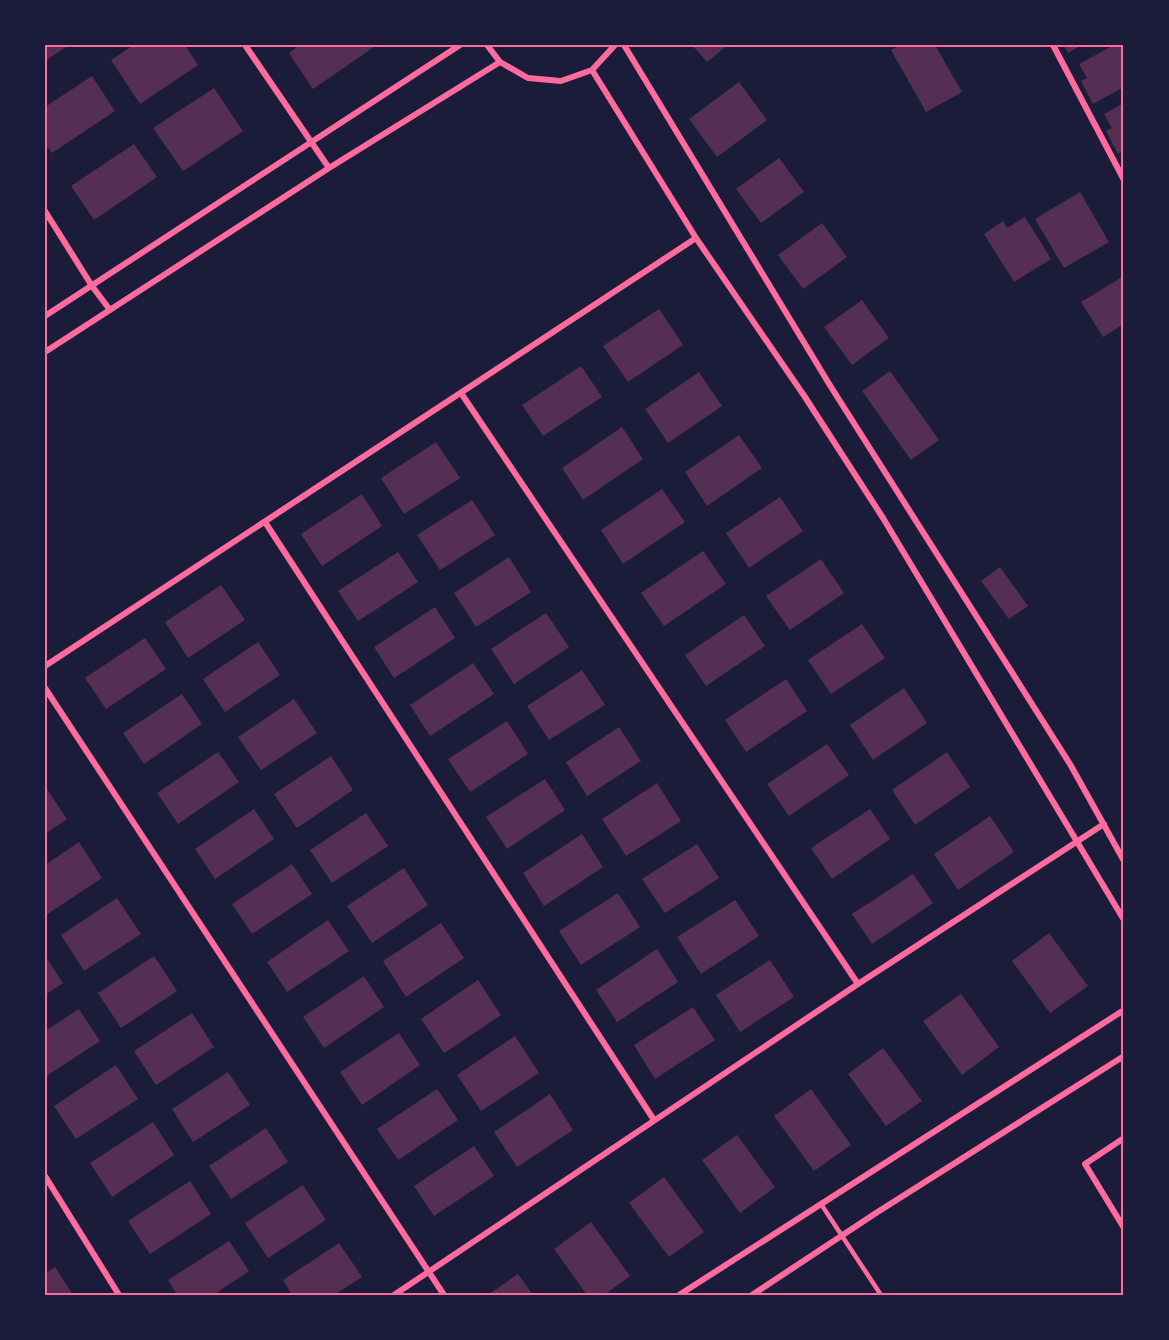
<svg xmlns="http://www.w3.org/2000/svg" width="1169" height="1340" viewBox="0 0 1169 1340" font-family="Figtree,sans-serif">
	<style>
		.building { fill: #542f53 }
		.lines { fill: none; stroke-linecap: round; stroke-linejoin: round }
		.service { stroke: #ff6b9d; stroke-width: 4.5 }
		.minor { stroke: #ff6b9d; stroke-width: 6 }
		.neatline { fill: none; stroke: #ff6b9d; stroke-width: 2 }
	</style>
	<rect width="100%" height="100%" fill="#1b1b3a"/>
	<path class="building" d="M 45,45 L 69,45 L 45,61 Z
		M 134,45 L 185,45 L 198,65 L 140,104 L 111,60 Z
		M 300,45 L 377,45 L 313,89 L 289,53 Z
		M 692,45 L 728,45 L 707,62 Z
		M 900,45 L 935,45 L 962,92 L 926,112 L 891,50 Z
		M 1064,45 L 1082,45 L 1068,53 Z
		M 1114,45 L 1124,45 L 1124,87 L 1093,104 L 1081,81 L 1087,78 L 1079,64 Z
		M 92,76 L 115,111 L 52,153 L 45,144 L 45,107 Z
		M 739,82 L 767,120 L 717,157 L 689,119 Z
		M 214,88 L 243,131 L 183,171 L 153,128 Z
		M 1124,103 L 1124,150 L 1118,154 L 1106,131 L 1112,128 L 1104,114 Z
		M 134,144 L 157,177 L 94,220 L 71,186 Z
		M 779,158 L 804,192 L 761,223 L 736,189 Z
		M 1080,192 L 1109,242 L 1064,268 L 1035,219 Z
		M 1025,217 L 1051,259 L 1014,282 L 984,234 L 1003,221 L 1007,228 Z
		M 822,223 L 847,257 L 803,289 L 778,255 Z
		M 1124,276 L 1124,324 L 1103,337 L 1081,302 Z
		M 862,300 L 889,338 L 852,365 L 824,327 Z
		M 659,309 L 683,345 L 628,382 L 603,346 Z
		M 581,366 L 602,397 L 543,436 L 522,405 Z
		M 890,371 L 939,440 L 911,460 L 862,391 Z
		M 699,372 L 722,406 L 668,443 L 645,409 Z
		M 622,427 L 643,459 L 583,500 L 562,468 Z
		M 739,435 L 762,468 L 707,506 L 685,472 Z
		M 436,442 L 460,478 L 404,514 L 381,478 Z
		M 662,489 L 685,522 L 623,564 L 601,530 Z
		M 362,494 L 382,526 L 322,566 L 301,534 Z
		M 780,497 L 803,531 L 749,568 L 726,533 Z
		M 472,500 L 495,535 L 440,570 L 417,535 Z
		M 703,551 L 726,584 L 664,626 L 641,593 Z
		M 398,552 L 418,582 L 358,621 L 338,591 Z
		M 509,557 L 531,592 L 476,627 L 454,593 Z
		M 821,559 L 844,593 L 790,630 L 766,596 Z
		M 1000,567 L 1028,606 L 1009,619 L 981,581 Z
		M 221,585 L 245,620 L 188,658 L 165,622 Z
		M 435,607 L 455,638 L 394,678 L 374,647 Z
		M 546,613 L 569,647 L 514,684 L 491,649 Z
		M 744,615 L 765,646 L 706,686 L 685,655 Z
		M 862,624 L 885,658 L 831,694 L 808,660 Z
		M 145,638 L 166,669 L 106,709 L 85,678 Z
		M 258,642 L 280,675 L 225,712 L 203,679 Z
		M 473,663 L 494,694 L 430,736 L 410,705 Z
		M 582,670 L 605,705 L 549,740 L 527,706 Z
		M 786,679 L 807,711 L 746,752 L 725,720 Z
		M 904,688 L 927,723 L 873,760 L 850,725 Z
		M 182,694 L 202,724 L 144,764 L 123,733 Z
		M 294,699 L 317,733 L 261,770 L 238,737 Z
		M 507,721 L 528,754 L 470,792 L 448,759 Z
		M 619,727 L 641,761 L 587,796 L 566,762 Z
		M 827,744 L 849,775 L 789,816 L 767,784 Z
		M 218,752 L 239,782 L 178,824 L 157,793 Z
		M 947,752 L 970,787 L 915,825 L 892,790 Z
		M 331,756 L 353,790 L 297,828 L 274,794 Z
		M 545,779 L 565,810 L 507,849 L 486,817 Z
		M 657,783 L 681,821 L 626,856 L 602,819 Z
		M 45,786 L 67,819 L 45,834 Z
		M 254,809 L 274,839 L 215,879 L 195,849 Z
		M 870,809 L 890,839 L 832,879 L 811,848 Z
		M 366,813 L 388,846 L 332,883 L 310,850 Z
		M 990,816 L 1014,852 L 958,890 L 934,854 Z
		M 582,834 L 603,867 L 544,906 L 523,873 Z
		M 79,842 L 102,878 L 46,915 L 45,865 Z
		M 697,844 L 719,878 L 665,913 L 642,879 Z
		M 292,864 L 312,894 L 252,934 L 232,904 Z
		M 404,868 L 428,905 L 372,943 L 347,906 Z
		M 913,874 L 933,903 L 872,944 L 852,914 Z
		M 618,893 L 640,927 L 581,965 L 559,931 Z
		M 117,898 L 141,934 L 84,971 L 61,935 Z
		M 735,900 L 759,936 L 701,974 L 677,937 Z
		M 328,920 L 349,951 L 287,992 L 267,962 Z
		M 441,923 L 464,958 L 406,997 L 383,961 Z
		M 1049,933 L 1088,986 L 1050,1013 L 1012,961 Z
		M 657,949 L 678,982 L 617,1022 L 596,990 Z
		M 45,956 L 63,983 L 45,995 Z
		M 154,956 L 177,991 L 121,1028 L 98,993 Z
		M 770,960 L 794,997 L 740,1032 L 716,995 Z
		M 364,976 L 384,1007 L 324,1048 L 303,1017 Z
		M 478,980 L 501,1015 L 444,1053 L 421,1019 Z
		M 961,994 L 999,1047 L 962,1075 L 923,1021 Z
		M 693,1007 L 715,1040 L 655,1079 L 634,1045 Z
		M 79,1009 L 100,1041 L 45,1077 L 45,1031 Z
		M 192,1013 L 214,1047 L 156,1085 L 134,1051 Z
		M 399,1033 L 420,1065 L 362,1105 L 340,1072 Z
		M 515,1036 L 539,1073 L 481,1111 L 457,1075 Z
		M 883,1048 L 922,1101 L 886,1126 L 848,1074 Z
		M 116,1065 L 138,1099 L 76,1139 L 54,1106 Z
		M 228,1072 L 250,1105 L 193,1142 L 172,1109 Z
		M 437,1089 L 458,1120 L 398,1160 L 377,1129 Z
		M 811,1089 L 851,1145 L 814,1171 L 774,1116 Z
		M 550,1094 L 573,1130 L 517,1167 L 494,1132 Z
		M 153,1122 L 174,1155 L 112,1197 L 90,1163 Z
		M 266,1128 L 288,1162 L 231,1199 L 209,1166 Z
		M 737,1135 L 775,1187 L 740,1213 L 702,1160 Z
		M 474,1146 L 494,1176 L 434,1216 L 414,1186 Z
		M 664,1177 L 704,1232 L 669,1257 L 629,1203 Z
		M 190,1181 L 211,1214 L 150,1254 L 128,1221 Z
		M 303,1185 L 326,1220 L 268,1258 L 245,1223 Z
		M 591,1222 L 630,1276 L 604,1295 L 587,1295 L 554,1249 Z
		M 229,1241 L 249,1271 L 213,1295 L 177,1295 L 168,1280 Z
		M 339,1243 L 362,1277 L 334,1295 L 292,1295 L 283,1280 Z
		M 55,1267 L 73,1295 L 45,1295 L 45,1274 Z
		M 518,1274 L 533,1295 L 488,1295 Z"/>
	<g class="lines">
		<path class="service" d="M 821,1204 L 881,1295"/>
		<path class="minor" d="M 245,45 L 329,168
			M 487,45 L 500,62 L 528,78 L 561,81 L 592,70 L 615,45
			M 624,45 L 831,387 L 1070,764 L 1124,861
			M 1053,45 L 1124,180
			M 592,70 L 696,238 L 805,397 L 883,518 L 1124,920
			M 45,211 L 92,286 L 110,310
			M 45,316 L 460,45
			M 45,352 L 329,168 L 500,62
			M 461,393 L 858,984
			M 265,522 L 654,1120
			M 45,666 L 696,238
			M 45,688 L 444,1295
			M 1124,1138 L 1085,1164 L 1124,1228
			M 45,1176 L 119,1295
			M 394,1295 L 858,984 L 1104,824
			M 679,1295 L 1124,1010
			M 752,1295 L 876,1213 L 1124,1056"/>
	</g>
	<rect width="1169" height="1340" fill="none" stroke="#1b1b3a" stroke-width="93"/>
	<rect x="46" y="46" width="1076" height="1248" class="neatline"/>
</svg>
